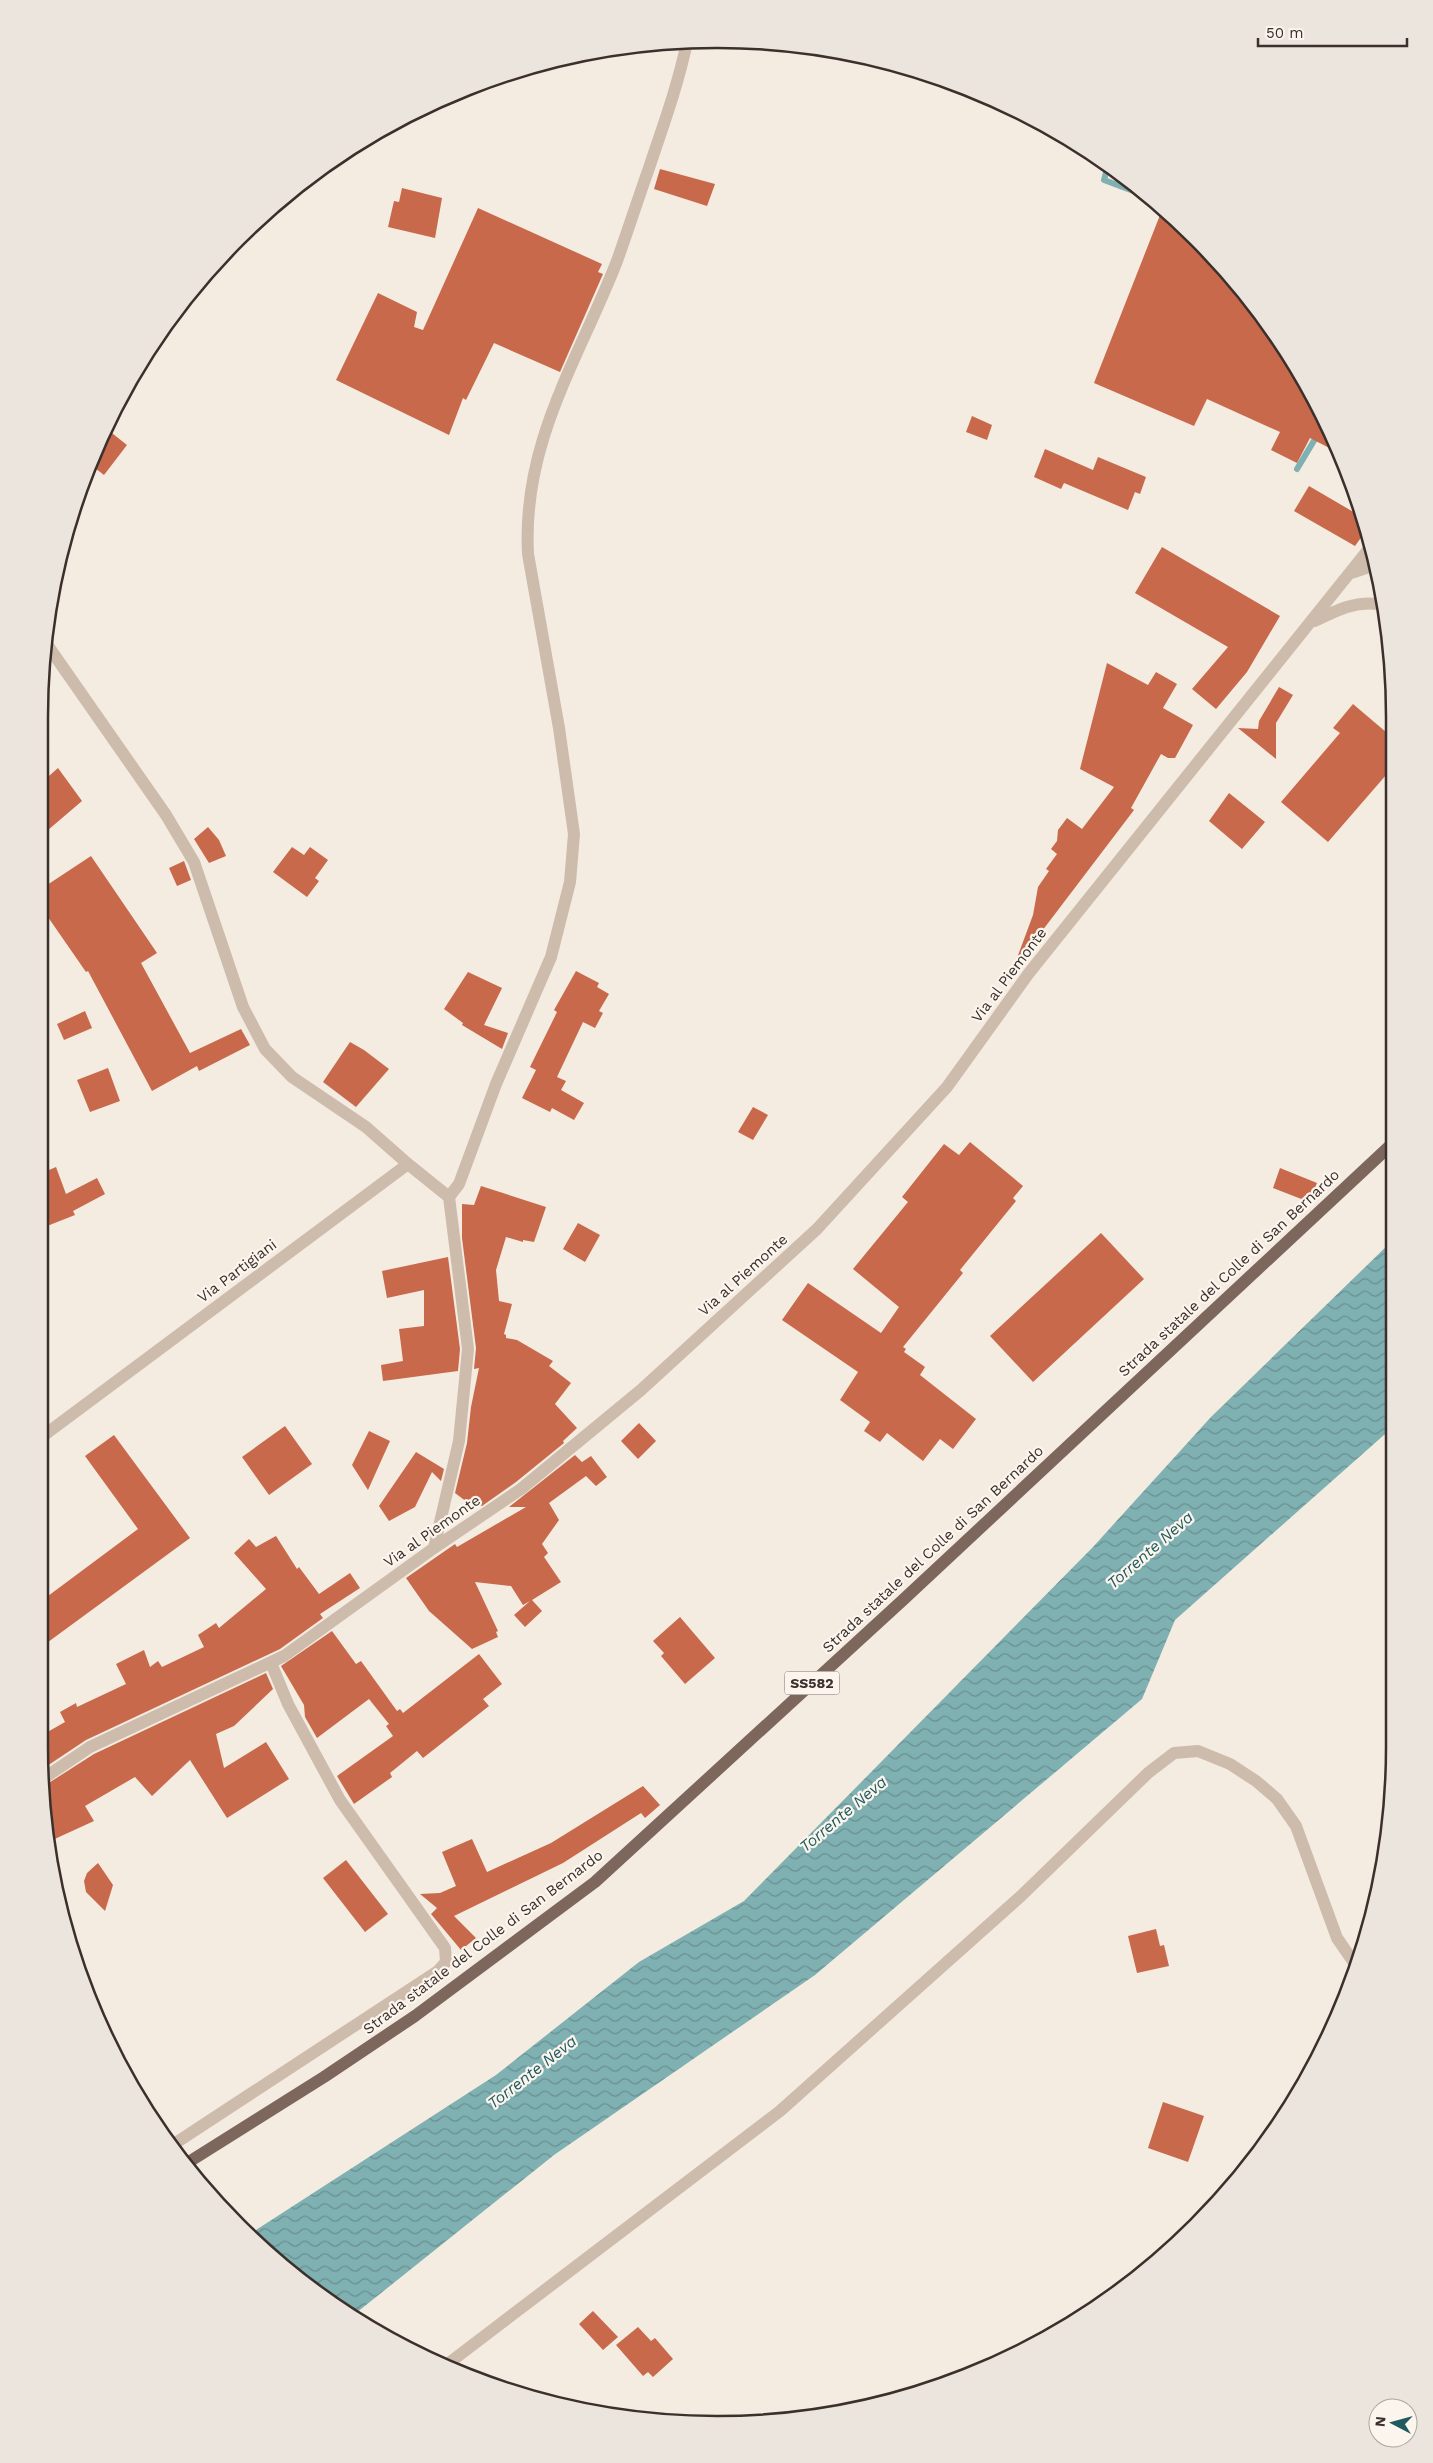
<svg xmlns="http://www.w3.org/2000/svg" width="1433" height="2463" viewBox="0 0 1433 2463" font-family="'Work Sans',sans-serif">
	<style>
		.water { fill: url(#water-waves) }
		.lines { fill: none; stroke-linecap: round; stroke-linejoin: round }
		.stream { stroke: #7fb0b2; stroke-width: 6 }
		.building { fill: #c8694b }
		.street { stroke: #cdbbac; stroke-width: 12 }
		.primary { stroke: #7d675c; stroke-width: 12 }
		.labels { text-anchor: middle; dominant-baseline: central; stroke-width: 4.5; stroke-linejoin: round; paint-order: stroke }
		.shield { fill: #fbf5ee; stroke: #756b66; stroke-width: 1 }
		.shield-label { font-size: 14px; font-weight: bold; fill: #3b302b }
		.street-label { font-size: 15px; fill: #3b302b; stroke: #fbf5ee }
		.water-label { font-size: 16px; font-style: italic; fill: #1f5a5e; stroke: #fbf5ee }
		.rim { fill: none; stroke: #3b302b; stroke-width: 2.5 }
	</style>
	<defs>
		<pattern id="water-waves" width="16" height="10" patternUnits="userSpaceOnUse" patternTransform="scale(1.25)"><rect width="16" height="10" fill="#7fb0b2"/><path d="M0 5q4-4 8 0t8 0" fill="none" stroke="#699091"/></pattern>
	</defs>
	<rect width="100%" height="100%" fill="#f4ebe1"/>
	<path class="water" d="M 1393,1240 L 1393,1427 L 1175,1620 L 1142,1699 L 815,1975 L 554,2155 L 351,2317 L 340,2310 L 248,2235 L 496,2075 L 639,1962 L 744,1901 L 1093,1547 L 1211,1417 Z"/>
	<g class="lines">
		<path class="stream" d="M 1108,165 L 1104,180 L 1144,195
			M 1297,469 L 1324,424"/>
	</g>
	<path class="building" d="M 660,169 L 715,184 L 707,206 L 654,189 Z
		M 402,188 L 442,198 L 435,238 L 388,227 L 394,201 L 399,202 Z
		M 478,208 L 602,264 L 598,272 L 603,274 L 560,372 L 494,343 L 466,400 L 463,398 L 449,435 L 336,380 L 378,293 L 417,312 L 414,327 L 423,330 Z
		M 1162,210 L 1196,237 L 1303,377 L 1337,452 L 1310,438 L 1297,463 L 1271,450 L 1280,432 L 1207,399 L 1194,426 L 1094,383 Z
		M 972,416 L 992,425 L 987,440 L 966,432 Z
		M 108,430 L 127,445 L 104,475 L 91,465 Z
		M 1045,449 L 1093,470 L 1098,457 L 1146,477 L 1140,494 L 1135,492 L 1128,510 L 1064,483 L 1061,489 L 1034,477 Z
		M 1309,486 L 1362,517 L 1365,532 L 1355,546 L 1294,511 Z
		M 1162,547 L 1280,616 L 1247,672 L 1216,709 L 1192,689 L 1228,647 L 1135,593 Z
		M 1107,663 L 1148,685 L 1156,672 L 1177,684 L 1163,708 L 1193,725 L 1175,758 L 1168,758 L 1161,754 L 1131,808 L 1134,810 L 1020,960 L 1017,958 L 1033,915 L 1038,887 L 1049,871 L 1046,869 L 1057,854 L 1051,849 L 1057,841 L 1058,830 L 1067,818 L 1082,829 L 1114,787 L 1080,769 Z
		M 1279,687 L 1293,695 L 1276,723 L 1276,759 L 1238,728 L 1258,729 L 1259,721 Z
		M 1353,704 L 1393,738 L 1393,767 L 1328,842 L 1281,802 L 1340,733 L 1333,728 Z
		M 58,768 L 82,801 L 41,836 L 41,783 Z
		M 1229,793 L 1265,822 L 1242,849 L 1209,821 Z
		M 208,827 L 219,840 L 226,856 L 209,863 L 194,839 Z
		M 292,847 L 304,855 L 310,847 L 328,860 L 315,878 L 319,881 L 307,897 L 273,872 Z
		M 91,856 L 157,953 L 141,963 L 190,1053 L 241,1029 L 250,1045 L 199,1071 L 197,1066 L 152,1091 L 88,971 L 86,972 L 41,907 L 41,889 Z
		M 184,861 L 191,880 L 177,886 L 169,868 Z
		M 576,971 L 599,983 L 597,987 L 609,994 L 599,1011 L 603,1013 L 595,1028 L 583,1022 L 557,1077 L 566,1081 L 561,1090 L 584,1103 L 574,1120 L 552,1108 L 550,1112 L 522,1098 L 536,1070 L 530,1067 L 557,1012 L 554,1010 Z
		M 468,972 L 502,988 L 484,1025 L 508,1033 L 502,1049 L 462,1025 L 463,1023 L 444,1009 Z
		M 85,1011 L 92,1028 L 64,1040 L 57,1024 Z
		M 350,1042 L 364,1050 L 389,1069 L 356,1107 L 323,1082 Z
		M 108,1068 L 120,1101 L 90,1112 L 77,1080 Z
		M 753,1107 L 768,1115 L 753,1140 L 738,1132 Z
		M 970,1142 L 1023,1186 L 1013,1198 L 1016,1201 L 960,1270 L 963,1273 L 903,1347 L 906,1349 L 904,1352 L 925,1367 L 920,1375 L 976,1419 L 953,1449 L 940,1439 L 923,1461 L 887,1433 L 880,1442 L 864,1431 L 870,1422 L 840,1400 L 858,1372 L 782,1320 L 808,1283 L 881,1333 L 899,1307 L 853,1269 L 908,1202 L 902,1197 L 944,1144 L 959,1155 Z
		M 56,1167 L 66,1194 L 97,1178 L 105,1194 L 73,1211 L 75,1215 L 42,1228 L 42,1173 Z
		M 1280,1168 L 1317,1183 L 1309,1202 L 1273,1188 Z
		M 481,1186 L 546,1207 L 534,1242 L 523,1240 L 523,1242 L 506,1237 L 496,1270 L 499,1301 L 512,1304 L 504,1334 L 506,1335 L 506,1338 L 517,1340 L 553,1361 L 549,1366 L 571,1383 L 555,1404 L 577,1428 L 563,1441 L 564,1443 L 516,1482 L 482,1506 L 471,1505 L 455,1493 L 467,1443 L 471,1407 L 479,1368 L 474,1369 L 476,1348 L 462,1238 L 462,1204 L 474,1205 Z
		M 578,1223 L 600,1235 L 585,1262 L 563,1249 Z
		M 1101,1233 L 1144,1279 L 1033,1382 L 990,1336 Z
		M 448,1257 L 460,1349 L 458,1371 L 383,1381 L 381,1365 L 403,1361 L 399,1329 L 424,1326 L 424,1290 L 387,1298 L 382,1271 Z
		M 639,1423 L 656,1441 L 638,1459 L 621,1441 Z
		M 285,1426 L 312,1464 L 269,1495 L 242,1457 Z
		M 369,1431 L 390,1441 L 368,1490 L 352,1465 Z
		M 114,1435 L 190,1538 L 44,1645 L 44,1599 L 138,1529 L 85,1456 Z
		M 416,1452 L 444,1469 L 441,1481 L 432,1472 L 415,1507 L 389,1521 L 379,1506 Z
		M 575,1455 L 582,1462 L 591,1456 L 607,1477 L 596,1486 L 586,1476 L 549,1503 L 559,1520 L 542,1544 L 548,1553 L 544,1557 L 561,1582 L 532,1600 L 542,1611 L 525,1627 L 514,1615 L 530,1601 L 523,1605 L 511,1586 L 475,1582 L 498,1631 L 496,1632 L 498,1637 L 472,1649 L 429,1611 L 406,1578 L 455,1544 L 457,1547 L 526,1507 L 509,1507 Z
		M 276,1536 L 297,1569 L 299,1567 L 319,1594 L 350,1573 L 360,1588 L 320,1614 L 323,1618 L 280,1649 L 86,1740 L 44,1768 L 44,1734 L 65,1722 L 60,1712 L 76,1703 L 77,1707 L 126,1684 L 116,1664 L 144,1650 L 150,1667 L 158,1661 L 162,1667 L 204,1647 L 198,1635 L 216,1623 L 219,1628 L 266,1589 L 234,1553 L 249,1539 L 256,1547 Z
		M 680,1617 L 715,1658 L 685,1684 L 661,1656 L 664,1653 L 653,1641 Z
		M 332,1631 L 356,1664 L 361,1661 L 397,1711 L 400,1709 L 403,1713 L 479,1654 L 502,1684 L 483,1699 L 489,1706 L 423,1758 L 417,1751 L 390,1773 L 392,1777 L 354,1804 L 337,1776 L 393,1736 L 386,1726 L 389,1724 L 369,1699 L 317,1738 L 305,1717 L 304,1705 L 281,1666 Z
		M 266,1673 L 273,1689 L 234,1726 L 216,1734 L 224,1768 L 266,1742 L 289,1779 L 227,1818 L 190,1760 L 152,1796 L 135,1777 L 85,1806 L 94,1821 L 46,1843 L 44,1786 L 94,1754 Z
		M 643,1786 L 660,1805 L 645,1818 L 641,1813 L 563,1863 L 454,1916 L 476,1938 L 461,1950 L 431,1914 L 437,1908 L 420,1894 L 440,1893 L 456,1886 L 442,1852 L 472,1839 L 487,1872 L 551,1843 Z
		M 346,1860 L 388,1914 L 365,1932 L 323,1878 Z
		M 98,1863 L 113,1885 L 105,1911 L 86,1892 L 84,1881 L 87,1873 Z
		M 1156,1929 L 1160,1946 L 1164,1945 L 1169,1966 L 1137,1973 L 1128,1936 Z
		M 1163,2102 L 1204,2116 L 1188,2162 L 1148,2148 Z
		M 593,2311 L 618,2337 L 603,2350 L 579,2324 Z
		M 638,2327 L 651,2341 L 655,2338 L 673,2359 L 653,2377 L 648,2372 L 643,2376 L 616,2345 Z"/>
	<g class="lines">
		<path class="street" d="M 1351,573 L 1372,566
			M 1315,621 C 1337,610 1354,601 1379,604
			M 46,643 L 166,815 L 194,862 L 243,1007 L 265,1049 L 292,1077 L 366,1127 L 408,1164
			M 43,1436 L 408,1164 L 449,1197
			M 434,1548 L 459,1441 L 468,1349 L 449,1197 L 459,1184 L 496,1084 L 551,957 L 570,882 L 574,834 L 559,728 L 528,554 C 522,442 578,361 617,261 C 628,230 638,199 649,168 C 663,126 678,85 687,42
			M 44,1778 L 90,1747 L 284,1656 L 434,1548 L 521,1489 L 641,1390 L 817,1229 L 947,1087 L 1029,973 L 1368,550
			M 171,2146 L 438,1971 L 446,1962 L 445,1948 L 340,1800 L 288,1704 L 271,1663
			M 448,2366 L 449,2363 L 780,2111 L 1021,1896 L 1148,1773 L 1174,1753 L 1198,1751 L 1230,1764 L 1256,1781 L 1277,1799 L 1296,1826 L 1337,1938 L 1357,1967"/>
		<path class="primary" d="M 184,2165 L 324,2077 L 415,2016 L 595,1882 L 904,1599 L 1393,1143"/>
	</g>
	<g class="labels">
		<rect class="shield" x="784.5" y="1671.5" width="55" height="23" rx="4"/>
		<g class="shield-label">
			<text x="812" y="1683">SS582</text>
		</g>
		<g class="street-label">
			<text transform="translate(1009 975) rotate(-53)">Via al Piemonte</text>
			<text transform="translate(237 1271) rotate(-37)">Via Partigiani</text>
			<text transform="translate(1229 1273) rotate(-43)">Strada statale del Colle di San Bernardo</text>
			<text transform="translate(743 1275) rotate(-42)">Via al Piemonte</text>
			<text transform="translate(432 1531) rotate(-35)">Via al Piemonte</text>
			<text transform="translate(933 1549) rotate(-43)">Strada statale del Colle di San Bernardo</text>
			<text transform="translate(483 1942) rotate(-37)">Strada statale del Colle di San Bernardo</text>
		</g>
		<g class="water-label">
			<text transform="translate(1150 1550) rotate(-41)">Torrente Neva</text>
			<text transform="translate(843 1814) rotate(-40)">Torrente Neva</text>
			<text transform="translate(532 2072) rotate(-38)">Torrente Neva</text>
		</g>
	</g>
	<path d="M0 0H1433V2463H0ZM717 48H717A669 669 0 0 1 1386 717V1747A669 669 0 0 1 717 2416H717A669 669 0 0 1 48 1747V717A669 669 0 0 1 717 48Z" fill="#ece5de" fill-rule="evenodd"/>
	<path class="rim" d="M717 48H717A669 669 0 0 1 1386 717V1747A669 669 0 0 1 717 2416H717A669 669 0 0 1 48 1747V717A669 669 0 0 1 717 48Z"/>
	<g transform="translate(1393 2423) rotate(276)"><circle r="24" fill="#fbf5ee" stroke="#aea6a0"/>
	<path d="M0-4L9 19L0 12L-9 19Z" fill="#1f5a5e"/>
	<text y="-8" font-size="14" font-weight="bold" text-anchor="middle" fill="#3b302b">N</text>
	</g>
	<path d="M1258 38v8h149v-8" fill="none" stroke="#3b302b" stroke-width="2.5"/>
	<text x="1266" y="38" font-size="15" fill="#3b302b" stroke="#fbf5ee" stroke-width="4" paint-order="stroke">50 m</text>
</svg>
